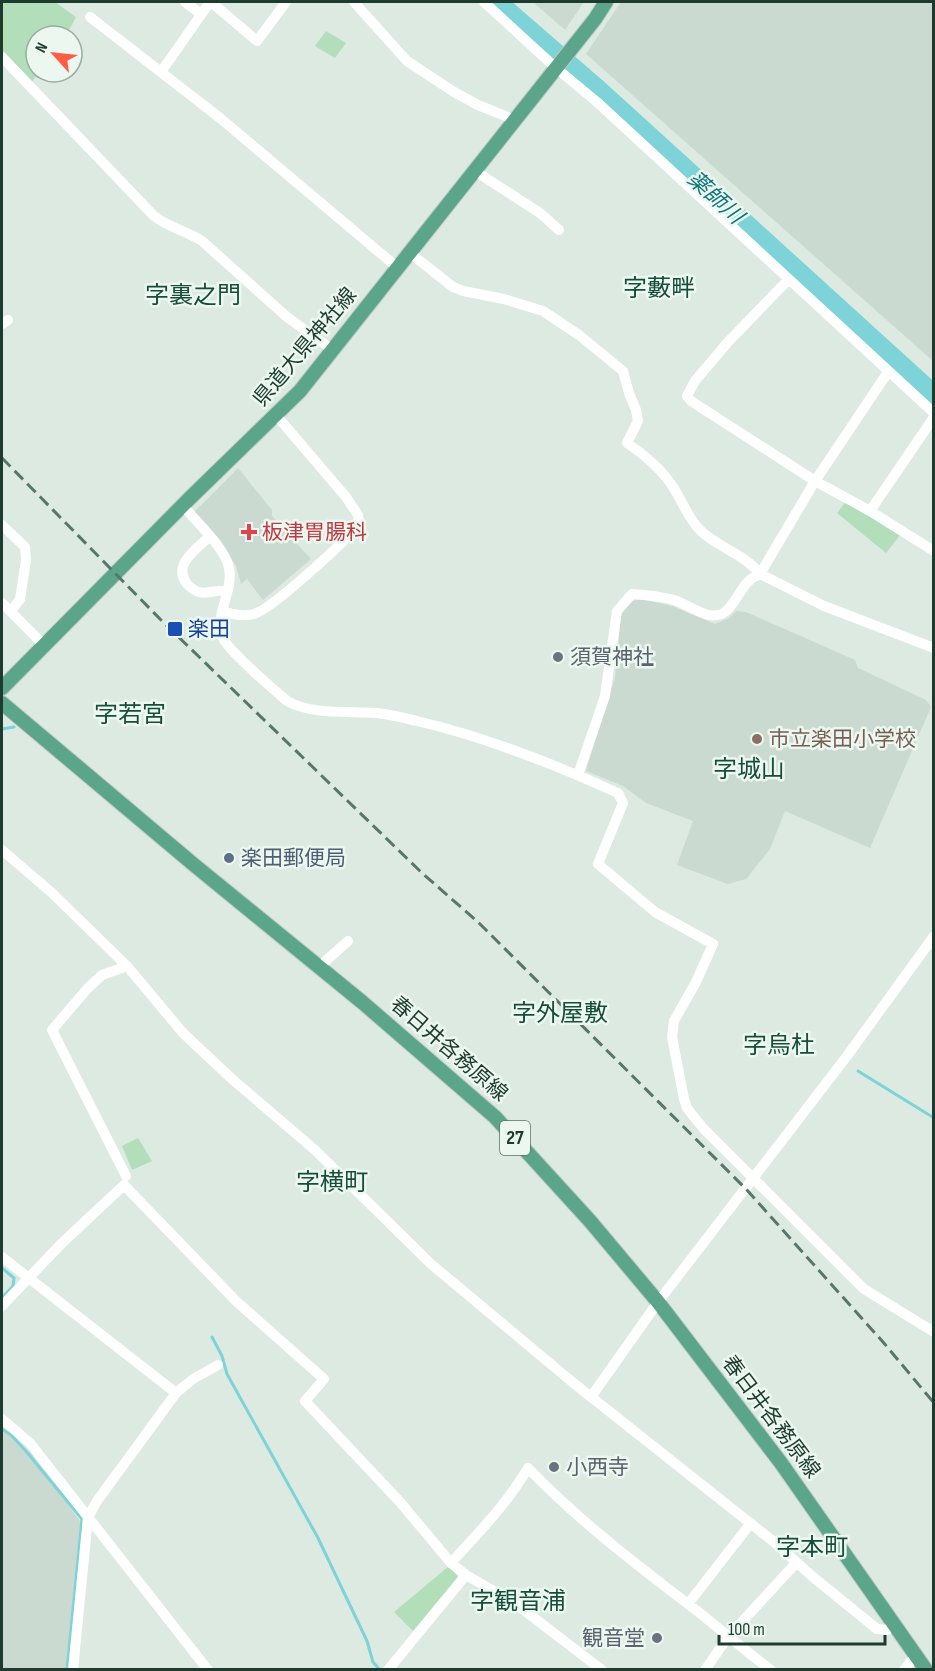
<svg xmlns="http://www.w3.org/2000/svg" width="935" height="1671" viewBox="0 0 935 1671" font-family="'Sofia Sans Condensed','Noto Sans JP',sans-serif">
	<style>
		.built { fill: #cadad1 }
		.green { fill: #b2dfb9 }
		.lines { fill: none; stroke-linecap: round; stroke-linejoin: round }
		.stream { stroke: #7dd3d7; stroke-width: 3 }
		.river { stroke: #7dd3d7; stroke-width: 20 }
		.major-casing { stroke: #c0c8c5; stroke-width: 16 }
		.minor { stroke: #fff; stroke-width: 10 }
		.major { stroke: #5ba58a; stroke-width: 14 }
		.rail { stroke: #56776b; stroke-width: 3; stroke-dasharray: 12 6; stroke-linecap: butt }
		.health-dot { fill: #e0444e; stroke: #ecf7f0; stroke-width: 2 }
		.transit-dot { fill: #1a4fb4; stroke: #ecf7f0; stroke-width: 2 }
		.worship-dot { fill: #6b7280; stroke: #ecf7f0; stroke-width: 2 }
		.education-dot { fill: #8d6e63; stroke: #ecf7f0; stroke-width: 2 }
		.service-dot { fill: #5c6f8a; stroke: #ecf7f0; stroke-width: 2 }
		.labels { text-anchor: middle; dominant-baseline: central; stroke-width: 5; stroke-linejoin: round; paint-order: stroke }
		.shield { fill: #ecf7f0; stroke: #5b7369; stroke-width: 1.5 }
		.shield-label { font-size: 20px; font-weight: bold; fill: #1d3b2f }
		.street-label { font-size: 21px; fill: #1d3b2f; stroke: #ecf7f0 }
		.health-label { font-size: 21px; fill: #be3a42; stroke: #ecf7f0; text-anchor: start }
		.transit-label { font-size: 21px; fill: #164399; stroke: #ecf7f0; text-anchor: start }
		.worship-label { font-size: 21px; fill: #5b616d; stroke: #ecf7f0; text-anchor: start }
		.education-label { font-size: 21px; fill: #785e54; stroke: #ecf7f0; text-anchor: start }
		.service-label { font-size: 21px; fill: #4e5e75; stroke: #ecf7f0; text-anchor: start }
		.water-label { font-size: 22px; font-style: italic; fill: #11767c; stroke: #ecf7f0 }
		.quarter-label { font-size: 24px; fill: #174e3b; stroke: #ecf7f0 }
	</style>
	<rect width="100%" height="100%" fill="#dceae2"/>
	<path class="built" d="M 533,2 L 584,2 L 565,30 Z
		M 621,2 L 933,2 L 933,361 L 586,54 Z
		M 238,468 L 272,510 L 272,516 L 311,559 L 263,600 L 247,579 L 241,584 L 236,566 L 225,549 L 194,512 Z
		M 642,599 L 672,606 L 715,624 L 729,618 L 736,611 L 746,612 L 855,660 L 858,668 L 926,700 L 931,707 L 870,848 L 785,811 L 770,849 L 746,879 L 728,884 L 677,865 L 693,821 L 646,803 L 623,786 L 586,771 L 615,678 L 621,616 L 625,607 L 632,601 Z
		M 2,1427 L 30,1452 L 85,1528 L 67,1669 L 2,1669 Z"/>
	<path class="green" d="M 2,2 L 55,2 L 76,17 L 66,36 L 36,36 L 36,72 L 39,72 L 32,82 L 2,50 Z
		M 326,31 L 346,43 L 335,58 L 315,46 Z
		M 847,500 L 900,535 L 886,553 L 837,513 Z
		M 138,1138 L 152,1161 L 132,1170 L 122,1146 Z
		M 449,1566 L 458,1577 L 413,1631 L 394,1612 Z"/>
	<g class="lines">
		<path class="stream" d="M 2,729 L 14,727
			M 858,1071 L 934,1118
			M 2,1268 L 14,1278 L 13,1286 L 2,1298
			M 212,1337 L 222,1356 L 227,1374 L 318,1538 L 367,1641 L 373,1662 L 380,1670
			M 2,1429 L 11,1435 L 25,1450 L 82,1519 L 67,1670"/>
		<path class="river" d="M 497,2 L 595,87 L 934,395"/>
		<defs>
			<path id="major" d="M 2,688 L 190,498 L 300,391 L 595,19 L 606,2
				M 2,703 L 193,864 L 362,1002 L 495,1117 L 590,1221 L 658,1302 L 781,1463 L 926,1670"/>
		</defs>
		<use href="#major" class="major-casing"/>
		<path class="minor" d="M 185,2 L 201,14
			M 211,2 L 257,41 L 286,2
			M 354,2 L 407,61 L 454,92 L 478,105 L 515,120
			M 484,2 L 556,68 L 597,102 L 934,413
			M 90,17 L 220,118 L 398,268
			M 2,57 L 154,216 C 168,227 186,231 202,241 L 287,317 L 333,350
			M 161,72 L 210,2
			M 475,171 L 540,213 L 559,230
			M 410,253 L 453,287 L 463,291 L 504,299 L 543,311 L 579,335 L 623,371 L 629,393 L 636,410 L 638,421 L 627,443 C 643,454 660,468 671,484 C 682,499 687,518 701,531 C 719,548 746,555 760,574 L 824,606 L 934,648
			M 788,280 L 728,342 L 695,381 L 687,396 L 691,401 L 815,481 L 888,372
			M 2,324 L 8,320
			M 183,506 C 196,521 226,549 229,568 C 234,592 212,617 224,640 C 233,655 272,688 287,701 C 312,715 348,711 376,713 C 390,714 404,718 417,721 C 486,737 554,764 618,793 L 623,803 L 598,864 L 655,912 L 713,944 L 696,982 L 674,1021 L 672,1037 L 684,1099 L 687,1108 L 703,1128 L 864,1289 L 934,1332
			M 870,511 L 934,417
			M 2,525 L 25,547 L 26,560 L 20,599 L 11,611
			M 209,537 C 196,549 172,565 187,584 C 190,587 194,591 199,592 C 209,595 217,588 227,592
			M 2,603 L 44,645
			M 222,611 C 231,614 244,617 254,614 C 272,609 347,540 359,524 L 358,515 L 346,497 L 276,415
			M 578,775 L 605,696 L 617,611 L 632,594 C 645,595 658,596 670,599 C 687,602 710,625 726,611 C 740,599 741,581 760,574 L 815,481 L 870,511 L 934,551
			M 2,850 L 51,892 L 127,966 L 183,1033 L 232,1079 L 315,1150 L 431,1264 L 571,1381 L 774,1542 L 813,1577 L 877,1629 L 887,1630 L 894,1623
			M 320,966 L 348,941
			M 126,1176 L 52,1030 L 87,989 L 102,975 L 127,966
			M 2,1257 L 176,1393
			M 2,1306 L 61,1244 L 124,1185 L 236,1301 L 324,1379 L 305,1401 L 400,1502 L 451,1563 L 466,1575 L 516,1604 L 602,1670
			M 591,1397 L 658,1302 L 847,1056 L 934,936
			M 2,1419 L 30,1443 L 208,1670
			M 451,1563 C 479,1532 507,1504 528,1468 C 577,1519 633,1562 688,1604 C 717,1626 743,1649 771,1670
			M 688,1604 L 751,1523
			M 73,1670 L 88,1517 L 97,1501 L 176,1393 L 193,1379 L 218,1365
			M 388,1670 L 466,1575
			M 705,1670 L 728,1637 L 796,1563
			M 904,1670 L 916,1655"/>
		<use href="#major" class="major"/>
		<path class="rail" d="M 2,458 L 160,619 L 422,873 L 478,922 L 746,1189 L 883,1342 L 934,1403"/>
	</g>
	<path class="health-dot" d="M246 523h6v6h6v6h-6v6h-6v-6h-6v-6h6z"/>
	<rect class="transit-dot" x="167" y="621" width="16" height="16" rx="3"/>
	<g class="worship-dot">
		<circle cx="558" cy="657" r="6"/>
		<circle cx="554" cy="1467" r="6"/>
		<circle cx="657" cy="1638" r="6"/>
	</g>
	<circle class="education-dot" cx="757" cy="739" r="6"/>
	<circle class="service-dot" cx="229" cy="858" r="6"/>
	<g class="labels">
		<rect class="shield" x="500" y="1121" width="30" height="34" rx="4.5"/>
		<g class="shield-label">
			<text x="515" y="1138">27</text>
		</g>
		<g class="street-label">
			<text transform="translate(305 347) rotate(-50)">県道大県神社線</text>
			<text transform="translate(449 1049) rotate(41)">春日井各務原線</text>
			<text transform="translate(771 1417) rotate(53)">春日井各務原線</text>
		</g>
		<g class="health-label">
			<text x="262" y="532">板津胃腸科</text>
		</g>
		<g class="transit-label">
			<text x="188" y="629">楽田</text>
		</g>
		<g class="worship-label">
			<text x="570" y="657">須賀神社</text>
			<text x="566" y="1467">小西寺</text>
			<text x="645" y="1638" text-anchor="end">観音堂</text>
		</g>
		<g class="education-label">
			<text x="769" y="739">市立楽田小学校</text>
		</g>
		<g class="service-label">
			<text x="241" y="858">楽田郵便局</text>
		</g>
		<g class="water-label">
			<text transform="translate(715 198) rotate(42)">薬師川</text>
		</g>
		<g class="quarter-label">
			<text x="659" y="288">字藪畔</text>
			<text x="193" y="295">字裏之門</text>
			<text x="130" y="714">字若宮</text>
			<text x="749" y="769">字城山</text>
			<text x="560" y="1013">字外屋敷</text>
			<text x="779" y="1045">字烏杜</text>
			<text x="332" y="1182">字横町</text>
			<text x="812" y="1547">字本町</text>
			<text x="518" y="1601">字観音浦</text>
		</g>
	</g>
	<rect width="935" height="1671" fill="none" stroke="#1d3b2f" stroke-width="6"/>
	<g transform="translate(54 54) rotate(297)"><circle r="28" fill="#ecf7f0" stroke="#99aca3" stroke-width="1.5"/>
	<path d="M0-4.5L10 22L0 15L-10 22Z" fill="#ff5e45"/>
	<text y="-9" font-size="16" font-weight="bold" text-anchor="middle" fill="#1d3b2f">N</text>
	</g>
	<path d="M719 1635v9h166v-9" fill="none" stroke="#1d3b2f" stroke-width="3"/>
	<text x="728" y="1635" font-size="18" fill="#1d3b2f" stroke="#ecf7f0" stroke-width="4.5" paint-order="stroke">100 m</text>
</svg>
